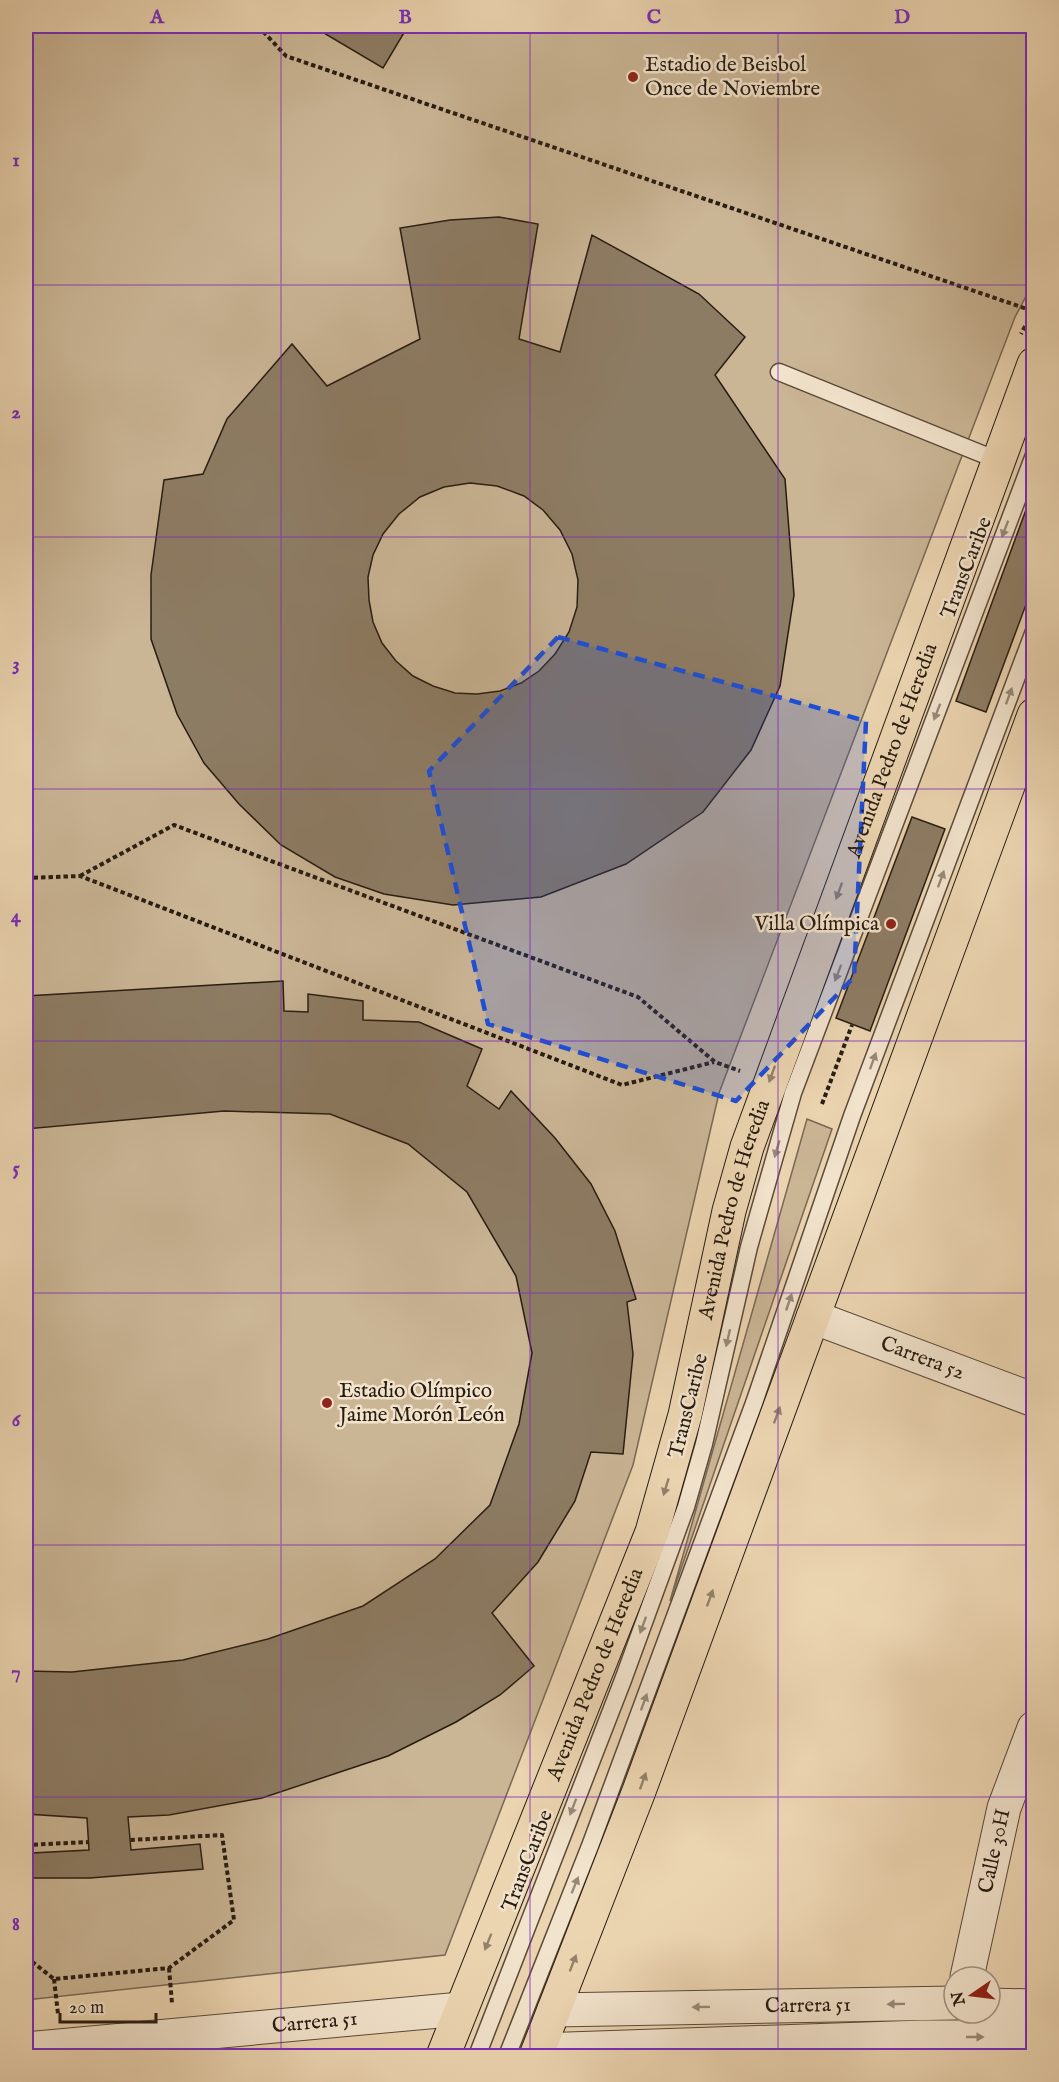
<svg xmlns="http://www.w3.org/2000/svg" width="1059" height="2082" viewBox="0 0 1059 2082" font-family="'IM FELL English',serif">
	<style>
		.green { fill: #cab595; stroke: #796854; stroke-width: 1.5 }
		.building { fill: #8d7c64; stroke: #281c12; stroke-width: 1.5; fill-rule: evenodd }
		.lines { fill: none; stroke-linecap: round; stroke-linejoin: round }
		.lane-casing { stroke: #594a3a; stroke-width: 19 }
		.street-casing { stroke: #594a3a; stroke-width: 35 }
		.highway-casing { stroke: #281c12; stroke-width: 35 }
		.path { stroke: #281c12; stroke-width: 4; stroke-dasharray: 4.5 3; stroke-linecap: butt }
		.lane { stroke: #f2e3cc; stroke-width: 16 }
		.street { stroke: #f2e3cc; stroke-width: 33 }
		.highway { stroke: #ebd4b0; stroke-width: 33 }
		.oneway { fill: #978978 }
		.oneway2 { fill: #938169 }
		.marked { fill: #1d4ed8; fill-opacity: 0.2; stroke: #1d4ed8; stroke-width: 4.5; stroke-dasharray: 12 8; stroke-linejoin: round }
		.grid { fill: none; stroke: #7b2cbf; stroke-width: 1.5; stroke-opacity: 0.55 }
		.poi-dot { fill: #8f2418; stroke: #f2e3cc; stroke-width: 2 }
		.labels { text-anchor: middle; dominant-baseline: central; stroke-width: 5; stroke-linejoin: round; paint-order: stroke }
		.poi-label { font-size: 21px; fill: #281c12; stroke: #f2e3cc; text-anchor: start }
		.street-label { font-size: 21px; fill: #281c12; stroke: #f2e3cc }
		.neatline { fill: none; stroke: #7b2cbf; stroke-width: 2 }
		.grid-label { font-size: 20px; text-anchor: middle; font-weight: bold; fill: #7b2cbf }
	</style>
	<rect width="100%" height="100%" fill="#ebd4b0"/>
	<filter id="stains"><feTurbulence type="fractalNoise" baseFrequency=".00333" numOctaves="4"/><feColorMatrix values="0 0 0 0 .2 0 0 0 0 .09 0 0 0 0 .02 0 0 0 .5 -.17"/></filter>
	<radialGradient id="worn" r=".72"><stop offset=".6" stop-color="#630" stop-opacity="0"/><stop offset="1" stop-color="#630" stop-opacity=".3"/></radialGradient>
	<path class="green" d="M 26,26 L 1033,26 L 1033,283 L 1015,317 L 719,1093 L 633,1465 L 445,1955 L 26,2000 Z
		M 807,1119 L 832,1129 L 670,1601 Z"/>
	<path class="building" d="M 312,26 L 408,26 L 383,68 Z
		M 499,217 L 538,224 L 519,339 L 560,352 L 592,235 L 699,294 L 745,337 L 715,375 L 785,479 L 794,595 L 780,686 L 751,750 L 703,812 L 626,864 L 541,897 L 453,905 L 384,894 L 335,877 L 281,845 L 239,804 L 204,763 L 177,714 L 151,639 L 151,575 L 164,480 L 203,474 L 227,419 L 292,344 L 327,386 L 420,339 L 400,228 L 450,220 ZM 470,483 L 497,486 L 524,496 L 543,510 L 560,530 L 572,554 L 578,580 L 577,607 L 569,632 L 555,654 L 539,671 L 521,683 L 500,691 L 477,694 L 455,693 L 433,686 L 413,676 L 396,661 L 382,643 L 373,622 L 369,600 L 368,577 L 373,555 L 383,534 L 399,514 L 420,497 L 444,487 Z
		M 1031,496 L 1034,497 L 1034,583 L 986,712 L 956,701 Z
		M 912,817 L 945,829 L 870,1031 L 836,1018 Z
		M 283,981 L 284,1011 L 308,1012 L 308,994 L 363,1001 L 363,1020 L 419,1022 L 482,1049 L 467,1086 L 499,1109 L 511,1091 L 555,1138 L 591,1184 L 615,1231 L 636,1299 L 627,1302 L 633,1354 L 623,1454 L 591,1452 L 575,1501 L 538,1562 L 492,1613 L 534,1666 L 500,1695 L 456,1722 L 388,1756 L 262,1798 L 169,1815 L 128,1817 L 131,1850 L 200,1844 L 203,1869 L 90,1878 L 33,1878 L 32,1853 L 89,1850 L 87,1818 L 26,1814 L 26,1671 L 72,1672 L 183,1660 L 268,1639 L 363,1606 L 435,1559 L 490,1505 L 519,1424 L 532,1353 L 516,1276 L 467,1192 L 408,1144 L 330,1114 L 224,1111 L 26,1129 L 26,996 Z"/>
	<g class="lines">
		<defs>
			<path id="lane" d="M 779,372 L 997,460
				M 477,2056 L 623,1680 L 686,1507 L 704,1444 L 749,1247 L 793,1093 L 1034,455
				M 507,2056 L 590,1846 L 754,1403 L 852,1116 L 1034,631"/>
			<g id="street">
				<path id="s1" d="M 813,1317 L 1034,1400"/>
				<path id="s2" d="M 967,1977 L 1004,1808 L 1034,1728"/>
				<path d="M 990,2005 L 1034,2006"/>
				<path d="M 1020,2007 L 1021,2056"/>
				<path id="s3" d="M 554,2010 L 954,2003"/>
				<path id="s4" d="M 26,2049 L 461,2009"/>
				<path d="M 539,2050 L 923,2037 L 1034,2037"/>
			</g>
			<g id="highway">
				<path id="s5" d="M 443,2056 L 652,1532 L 685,1415 L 729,1211 L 747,1147 L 1034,364"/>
				<path d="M 536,2056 L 639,1791 L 1034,715"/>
			</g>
		</defs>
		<use href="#lane" class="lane-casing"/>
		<use href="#street" class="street-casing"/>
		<use href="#highway" class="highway-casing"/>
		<path class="path" d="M 258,26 L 286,56 L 1033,311 L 1021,334
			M 80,876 L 174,825 L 638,997 L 715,1062 L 740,1071
			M 26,878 L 80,876 L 622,1085 L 714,1062
			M 822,1104 L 852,1025
			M 26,1845 L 89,1842
			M 26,1957 L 54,1979 L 169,1968 L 234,1920 L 222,1835 L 130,1840
			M 169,1968 L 172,2003
			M 54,1979 L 58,2014"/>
		<use href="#lane" class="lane"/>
		<use href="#street" class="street"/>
		<use href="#highway" class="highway"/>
	</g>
	<defs><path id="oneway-solid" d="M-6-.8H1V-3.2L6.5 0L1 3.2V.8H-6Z" transform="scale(1.5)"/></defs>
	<g class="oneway">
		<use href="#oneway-solid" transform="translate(1005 529) rotate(111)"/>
		<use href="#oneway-solid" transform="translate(1009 696) rotate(-70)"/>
		<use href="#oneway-solid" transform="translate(937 712) rotate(111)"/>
		<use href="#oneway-solid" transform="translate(941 879) rotate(-70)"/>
		<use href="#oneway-solid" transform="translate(838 973) rotate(111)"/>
		<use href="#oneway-solid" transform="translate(873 1061) rotate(-70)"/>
		<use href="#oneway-solid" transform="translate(777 1149) rotate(106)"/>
		<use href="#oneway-solid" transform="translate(789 1302) rotate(-71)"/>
		<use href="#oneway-solid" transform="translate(728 1338) rotate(103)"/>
		<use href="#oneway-solid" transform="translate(643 1625) rotate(110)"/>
		<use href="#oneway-solid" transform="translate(644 1702) rotate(-70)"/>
		<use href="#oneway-solid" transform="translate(573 1807) rotate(111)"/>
		<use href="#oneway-solid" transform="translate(575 1885) rotate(-68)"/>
		<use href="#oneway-solid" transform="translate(896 2004) rotate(179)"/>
		<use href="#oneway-solid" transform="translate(701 2007) rotate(179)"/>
		<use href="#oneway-solid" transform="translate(975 2037)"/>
	</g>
	<g class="oneway2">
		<use href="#oneway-solid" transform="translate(839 891) rotate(110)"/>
		<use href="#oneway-solid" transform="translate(772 1074) rotate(110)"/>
		<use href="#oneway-solid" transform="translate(777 1415) rotate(-70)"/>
		<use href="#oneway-solid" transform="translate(666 1487) rotate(107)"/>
		<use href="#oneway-solid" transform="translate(710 1598) rotate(-70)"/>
		<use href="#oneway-solid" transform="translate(643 1781) rotate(-70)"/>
		<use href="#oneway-solid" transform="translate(488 1942) rotate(112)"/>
		<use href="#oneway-solid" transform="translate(573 1963) rotate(-69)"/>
	</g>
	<path class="marked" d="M 558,637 L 866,721 L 854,977 L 736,1101 L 488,1024 L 429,771 Z"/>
	<path class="grid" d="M 281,26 L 281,2056M 530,26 L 530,2056M 778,26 L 778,2056M 26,285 L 1034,285M 26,537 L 1034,537M 26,789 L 1034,789M 26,1041 L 1034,1041M 26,1293 L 1034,1293M 26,1545 L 1034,1545M 26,1797 L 1034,1797"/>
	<g class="poi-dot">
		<circle cx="633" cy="77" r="6"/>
		<circle cx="891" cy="924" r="6"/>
		<circle cx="327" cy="1403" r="6"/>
	</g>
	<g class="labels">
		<g class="poi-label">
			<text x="645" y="65">Estadio de Beisbol<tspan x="645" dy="24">Once de Noviembre</tspan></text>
			<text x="879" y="924" text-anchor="end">Villa Olímpica</text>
			<text x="339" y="1391">Estadio Olímpico<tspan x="339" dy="24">Jaime Morón León</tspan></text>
		</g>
		<g class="street-label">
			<text transform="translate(967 568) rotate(-69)">TransCaribe</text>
			<text stroke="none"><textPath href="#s5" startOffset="1383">Avenida Pedro de Heredia</textPath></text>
			<text stroke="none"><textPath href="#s5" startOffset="897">Avenida Pedro de Heredia</textPath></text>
			<text stroke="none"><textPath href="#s1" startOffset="117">Carrera 52</textPath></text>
			<text transform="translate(689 1406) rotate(-76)">TransCaribe</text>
			<text stroke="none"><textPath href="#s5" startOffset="411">Avenida Pedro de Heredia</textPath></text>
			<text stroke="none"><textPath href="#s2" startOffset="129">Calle 30H</textPath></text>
			<text transform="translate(528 1861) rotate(-69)">TransCaribe</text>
			<text stroke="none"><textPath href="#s3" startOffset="254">Carrera 51</textPath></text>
			<text stroke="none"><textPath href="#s4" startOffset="290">Carrera 51</textPath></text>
		</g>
	</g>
	<rect width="1059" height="2082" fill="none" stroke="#ebd4b0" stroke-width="66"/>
	<g transform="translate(972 1995) rotate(256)"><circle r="28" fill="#f2e3cc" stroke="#a19382" stroke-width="1.5"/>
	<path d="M0-4.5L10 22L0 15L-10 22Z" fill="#8f2418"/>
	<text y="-9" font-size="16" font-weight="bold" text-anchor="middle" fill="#281c12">N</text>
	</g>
	<path d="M60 2013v9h96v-9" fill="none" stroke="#281c12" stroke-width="3"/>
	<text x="69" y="2013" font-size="18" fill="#281c12" stroke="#f2e3cc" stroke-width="4.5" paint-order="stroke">20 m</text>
	<rect x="33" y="33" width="993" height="2016" class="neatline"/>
	<g class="grid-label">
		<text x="157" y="23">A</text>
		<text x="405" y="23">B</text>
		<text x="654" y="23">C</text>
		<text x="902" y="23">D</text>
		<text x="16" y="166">1</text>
		<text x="16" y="418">2</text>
		<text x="16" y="670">3</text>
		<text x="16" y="922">4</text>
		<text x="16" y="1174">5</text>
		<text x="16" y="1426">6</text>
		<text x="16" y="1678">7</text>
		<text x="16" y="1930">8</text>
	</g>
	<rect width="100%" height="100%" filter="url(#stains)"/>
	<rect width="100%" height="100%" fill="url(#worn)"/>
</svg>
